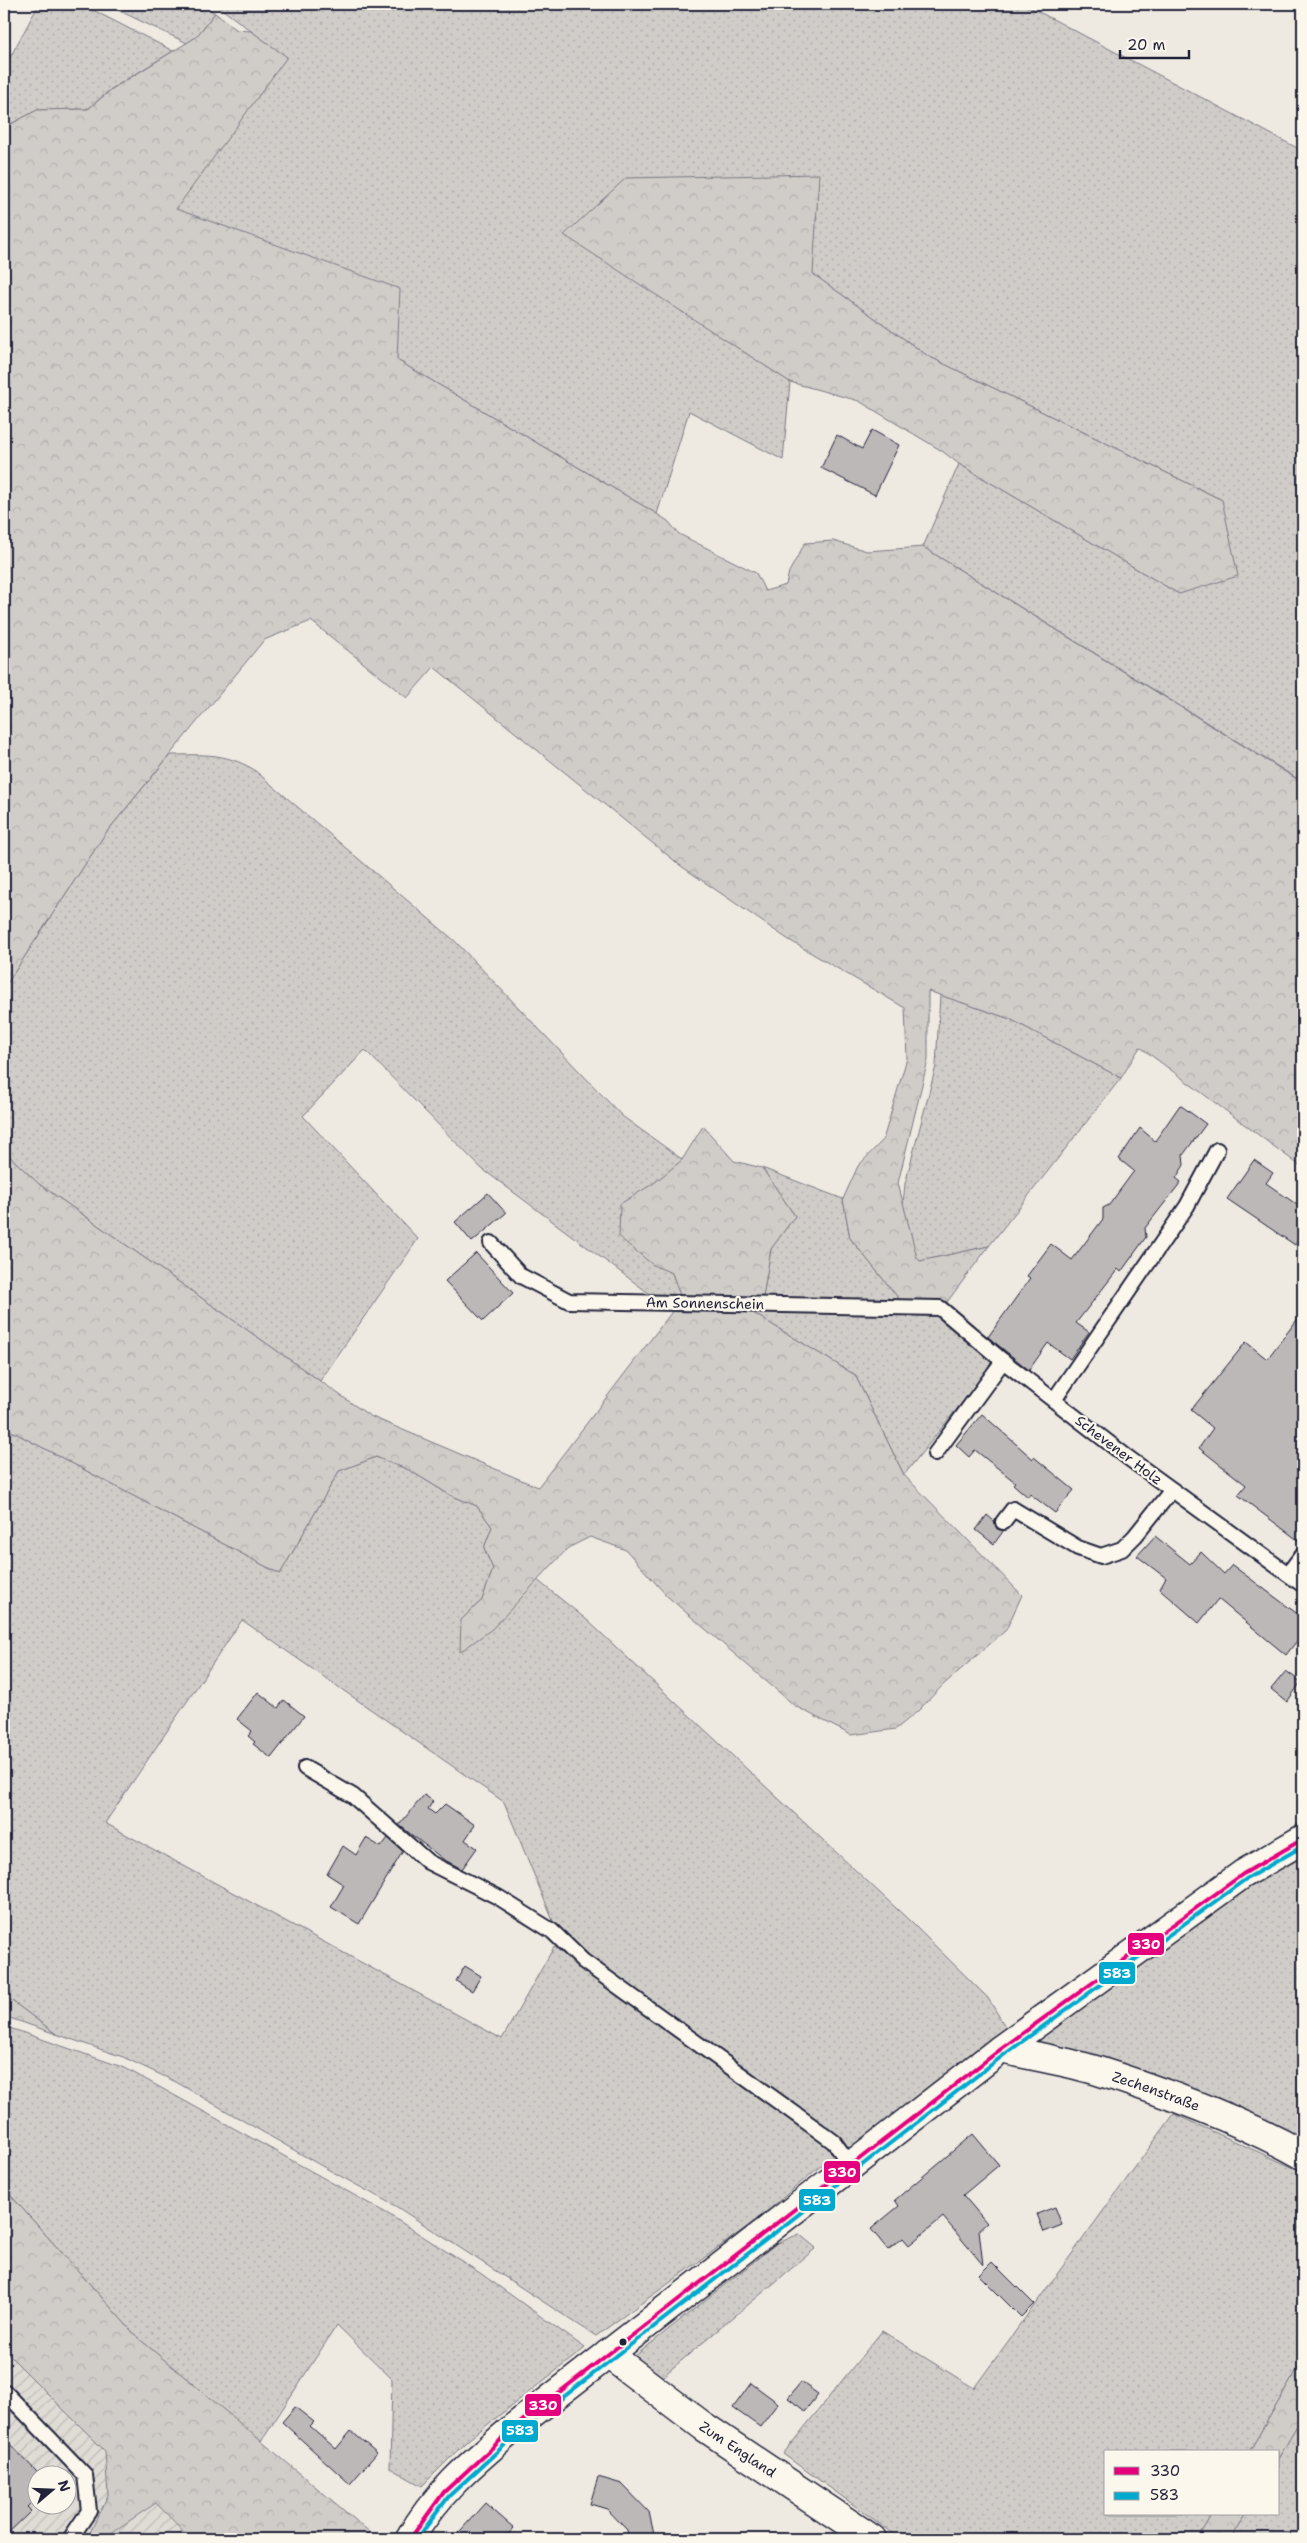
<svg xmlns="http://www.w3.org/2000/svg" width="1307" height="2543" font-family="'Shantell Sans',sans-serif">
<style>
.industrial{fill:url(#industrial-furrows);fill-rule:evenodd}
.grass{fill:url(#grass-dots);stroke:#797882}
.forest{fill:url(#forest-crowns);stroke:#797882}
.building{fill:#bcb8b8;stroke:#22223b}
.lines{fill:none;stroke-linecap:round;stroke-linejoin:round}
.service-casing{stroke:#22223b;stroke-width:18}
.minor-casing{stroke:#22223b;stroke-width:31}
.secondary-casing{stroke:#22223b;stroke-width:31}
.service{stroke:#fbf7ec;stroke-width:14}
.minor{stroke:#fbf7ec;stroke-width:28}
.secondary{stroke:#fbf7ec;stroke-width:28}
.bus-1-casing{stroke:#fbf7ec;stroke-width:8}
.bus-2-casing{stroke:#fbf7ec;stroke-width:8}
.bus-1{stroke:#e5007d;stroke-width:4}
.bus-2{stroke:#00a9ce;stroke-width:4}
.bus-dot{fill:#22223b;stroke:#fbf7ec;stroke-width:2}
.labels{text-anchor:middle;stroke-width:4.5;stroke-linejoin:round;paint-order:stroke}
.street-label{font-size:14px;fill:#22223b;stroke:#fbf7ec}
.line-badge{stroke:#fbf7ec;stroke-width:2}
.badge-label{font-size:14px;text-anchor:middle;font-weight:bold;fill:#fff}
</style>
<defs>
<pattern id="industrial-furrows" width="10" height="10" patternUnits="userSpaceOnUse" patternTransform="scale(1.25)"><rect width="10" height="10" fill="#dfdbd5"/><path d="M-1 1l2-2M0 10L10 0M9 11l2-2" fill="none" stroke="#bfbcb8"/></pattern>
<pattern id="grass-dots" width="8" height="8" patternUnits="userSpaceOnUse" patternTransform="scale(1.25)"><rect width="8" height="8" fill="#d0cdc9"/><path d="M2 2h.1M6 6h.1" fill="none" stroke="#b2b0ae" stroke-width="1.8" stroke-linecap="round"/></pattern>
<pattern id="forest-crowns" width="20" height="18" patternUnits="userSpaceOnUse" patternTransform="scale(1.25)"><rect width="20" height="18" fill="#d0cdc9"/><path d="M2 6a3 3 0 1 1 6 0M12 15a3 3 0 1 1 6 0" fill="none" stroke="#b2b0ae"/></pattern>
</defs>
<rect width="100%" height="100%" fill="#eeeae2"/>
<filter id="ink" filterUnits="userSpaceOnUse"><feTurbulence type="fractalNoise" baseFrequency=".02" numOctaves="2"/><feDisplacementMap in="SourceGraphic" scale="10" xChannelSelector="R" yChannelSelector="G"/><feConvolveMatrix kernelMatrix="1 2 1 2 8 2 1 2 1" color-interpolation-filters="sRGB"/></filter>
<g filter="url(#ink)">
<g class="industrial">
<path d="M4 2350 105 2451 108 2495 87 2539H4ZM38 2476H68V2506H38Z"/>
<path d="M156 2503 191 2539H102Z"/>
</g>
<g class="grass">
<path d="M39 4H81L173 51 111 89 88 109 37 110 4 128V59L8 61Z"/>
<path d="M105 4H203L215 13 196 37 187 43Z"/>
<path d="M215 4H1024L1303 151V782L923 547 959 464 1179 594 1222 500 928 356 813 274 565 234 790 382 783 460 689 411 657 514 397 360 175 209 286 57Z"/>
<path d="M170 755C204 755 223 752 253 769L455 941 622 1116 683 1160 654 1183 653 1264 672 1273 680 1295 650 1294 481 1168 365 1050 303 1116 418 1239 320 1381 39 1184 4 1151V988L105 834Z"/>
<path d="M940 995 1010 1019 1121 1078 989 1246 920 1261 917 1259 903 1204 905 1184 936 1066Z"/>
<path d="M762 1168 843 1199 850 1238 900 1300 763 1297 771 1249 795 1216Z"/>
<path d="M748 1310 941 1315 996 1360 904 1475 855 1375Z"/>
<path d="M4 1427 280 1574 339 1471 376 1457 409 1470 450 1495 477 1506 492 1527 484 1548 493 1569 482 1600 461 1620 492 1629 536 1579 587 1620 912 1923 988 1998 1009 2033 931 2085 850 2150 825 2127 584 1956 556 1928 504 1802 242 1620 105 1823 502 2039 554 1947 625 2000 806 2126 836 2153 755 2221 596 2336 397 2207 320 2165 176 2082 123 2057 56 2034 4 1995Z"/>
<path d="M1303 1851V2143L1031 2045 1228 1898Z"/>
<path d="M4 2026 125 2068 266 2146 388 2214 480 2273 585 2348 468 2440 422 2486 390 2468 392 2379 337 2325 261 2442 137 2337 4 2188Z"/>
<path d="M1174 2114 1303 2172V2360L1249 2452H1106V2514H1212L1197 2539H901L783 2454 882 2331 974 2388Z"/>
<path d="M799 2234 816 2248 657 2381 644 2376 635 2356 776 2244Z"/>
<path d="M1303 2416V2539H1231L1246 2514H1278V2459Z"/>
</g>
<g class="forest">
<path d="M215 13 237 30 251 31 287 57 176 209 400 289 397 360 657 514 668 521 679 534 756 573 765 591 786 585 789 572 805 543 833 541 867 551 923 547 1303 783V1168L1140 1047 1121 1078 1010 1019 928 991V1060L898 1183 917 1258 920 1261 989 1246 944 1306 900 1300 850 1238 843 1199 858 1166 883 1140 907 1058 905 1008 789 940 681 866 434 667 407 698 311 621 264 640 105 834 4 988V128L37 110 88 109 112 89 196 37Z"/>
<path d="M819 174 813 274 928 356 1222 500 1238 576 1179 594 959 464 942 451 859 401 790 382 564 235 626 178Z"/>
<path d="M703 1126 734 1161 762 1168 795 1216 771 1249 763 1297 680 1295 672 1273 653 1265 619 1237 620 1204 654 1183 682 1160Z"/>
<path d="M4 1151 39 1184 370 1416 538 1487 674 1309 748 1310 855 1375 904 1475 1022 1595 1006 1630 943 1685 918 1711 896 1729 851 1735 795 1706 667 1596 626 1550 590 1537 568 1548 492 1629 460 1652 461 1620 482 1600 493 1569 484 1548 492 1527 477 1506 450 1495 409 1470 376 1457 339 1471 280 1574 4 1427Z"/>
<path d="M4 1995 56 2034 4 2016Z"/>
<path d="M4 2188 137 2337 378 2539H191L156 2503 102 2539H87L108 2495 105 2451 4 2350Z"/>
<path d="M1303 2360V2416L1278 2459V2452H1249Z"/>
<path d="M1212 2514H1246L1231 2539H1197Z"/>
</g>
<g class="building">
<path d="M872 430 899 445 875 495 821 468 837 435 862 449Z"/>
<path d="M1180 1105 1206 1124 1183 1155 1184 1165 1176 1178 1181 1182 1145 1228 1146 1237 1121 1272 1118 1269 1076 1323 1089 1332 1070 1359 1048 1343 1029 1370 988 1337 1030 1278 1027 1276 1051 1244 1072 1260 1103 1219V1208L1109 1205 1134 1171 1119 1159 1140 1128 1155 1141Z"/>
<path d="M1254 1160 1273 1173 1266 1183 1303 1209V1233L1295 1245 1227 1199Z"/>
<path d="M488 1193 506 1213 472 1242 455 1222Z"/>
<path d="M476 1253 513 1293 483 1321 445 1281Z"/>
<path d="M1303 1312V1544L1238 1495 1246 1485 1199 1448 1213 1428 1191 1410 1246 1342 1267 1359Z"/>
<path d="M982 1414 1033 1459 1034 1457 1074 1490 1055 1513 1030 1494 1028 1497 1013 1484 1015 1482 975 1450 969 1457 956 1445Z"/>
<path d="M987 1515 994 1521 997 1529 1004 1530 994 1544 976 1530Z"/>
<path d="M1155 1536 1190 1564 1201 1552 1224 1574 1232 1565 1303 1618V1633L1286 1655 1218 1599 1199 1623 1160 1589 1166 1578 1137 1556Z"/>
<path d="M1286 1671 1301 1682 1287 1702 1271 1689Z"/>
<path d="M258 1692 278 1708 284 1700 304 1716 271 1758 253 1744 255 1742 248 1736 252 1731 237 1719Z"/>
<path d="M424 1795 433 1801 428 1809 435 1814 445 1804 475 1825 465 1840 477 1848 462 1869 443 1859 399 1825Z"/>
<path d="M366 1838 381 1847 388 1838 403 1851 359 1924 331 1907 344 1885 327 1874 343 1846 356 1855Z"/>
<path d="M465 1966 481 1976 472 1991 456 1981Z"/>
<path d="M973 2134 999 2165 963 2195 987 2223 979 2230 983 2265 943 2217 909 2245 903 2238 888 2250 871 2229 899 2206 895 2200Z"/>
<path d="M1055 2207 1062 2225 1044 2232 1037 2214Z"/>
<path d="M992 2262 1034 2304 1021 2317 979 2275Z"/>
<path d="M801 2382 818 2394 805 2411 788 2398Z"/>
<path d="M751 2383 778 2403 760 2427 733 2408Z"/>
<path d="M295 2407 314 2422 310 2426 336 2449 351 2431 377 2453 350 2484 282 2422Z"/>
<path d="M4 2438 38 2473V2496L27 2507 31 2511 4 2537Z"/>
<path d="M598 2477 622 2484 649 2512 655 2539H629L627 2530 607 2509 590 2504Z"/>
<path d="M485 2503 514 2528 504 2539H453Z"/>
</g>
<g class="lines">
<g class="service-casing">
<g id="service">
<path d="M491 1243 521 1276 569 1301 940 1308 1003 1361 1127 1457 1303 1585"/>
<path d="M1054 1400 1187 1206 1217 1150"/>
<path d="M935 1454 1003 1361"/>
<path d="M1003 1522 1013 1509 1078 1548 1101 1556 1122 1549 1135 1536 1172 1490"/>
<path d="M1288 1574 1303 1554"/>
<path d="M305 1768 353 1796 428 1862 498 1897 552 1931 583 1961 819 2131 834 2142 851 2166"/>
<path d="M4 2391 85 2475 89 2511 70 2539"/>
</g>
</g>
<g class="minor-casing">
<g id="minor">
<path id="s1" d="M1001 2049C1032 2056 1064 2061 1095 2070 1165 2092 1239 2119 1303 2155"/>
<path id="s2" d="M608 2354 703 2426 872 2539"/>
</g>
</g>
<g class="secondary-casing">
<path id="secondary" d="M410 2539C435 2493 477 2459 517 2425L1001 2049 1243 1874 1303 1839"/>
</g>
<use href="#service" class="service"/>
<use href="#minor" class="minor"/>
<use href="#secondary" class="secondary"/>
<g class="bus-1-casing">
<path id="bus-1" d="M410 2539 444 2492 517 2425 1001 2049 1243 1874 1303 1839"/>
</g>
<g class="bus-2-casing">
<path id="bus-2" d="M417 2539 449 2496 521 2430 1005 2054 1246 1879 1303 1846"/>
</g>
<use href="#bus-1" class="bus-1"/>
<use href="#bus-2" class="bus-2"/>
</g>
</g>
<circle class="bus-dot" cx="623" cy="2342" r="4.5"/>
<g class="labels">
<g class="street-label">
<text transform="translate(705 1303) rotate(1)" y="5">Am Sonnenschein</text>
<text transform="translate(1119 1450) rotate(37)" y="5">Schevener Holz</text>
<text dy="5" stroke="none"><textPath href="#s1" startOffset="161">Zechenstraße</textPath></text>
<text dy="5" stroke="none"><textPath href="#s2" startOffset="161">Zum England</textPath></text>
</g>
</g>
<g class="line-badge">
<rect x="1127" y="1932" width="38" height="24" rx="5" fill="#e5007d"/>
<rect x="1098" y="1961" width="38" height="24" rx="5" fill="#00a9ce"/>
<rect x="823" y="2160" width="38" height="24" rx="5" fill="#e5007d"/>
<rect x="798" y="2188" width="38" height="24" rx="5" fill="#00a9ce"/>
<rect x="524" y="2393" width="38" height="24" rx="5" fill="#e5007d"/>
<rect x="501" y="2419" width="38" height="24" rx="5" fill="#00a9ce"/>
</g>
<g class="badge-label">
<text x="1146" y="1949">330</text>
<text x="1117" y="1978">583</text>
<text x="842" y="2177">330</text>
<text x="817" y="2205">583</text>
<text x="543" y="2410">330</text>
<text x="520" y="2435">583</text>
</g>
<rect width="1307" height="2543" fill="none" stroke="#fbf7ec" stroke-width="20"/>
<rect x="10" y="10" width="1287" height="2523" fill="none" stroke="#22223b" stroke-width="2" filter="url(#ink)"/>
<rect x="1104" y="2450" width="175" height="65" fill="#fbf7ec" stroke="#a4a2a5"/>
<rect x="1114" y="2467" width="25" height="8" fill="#e5007d" stroke="#a4a2a5"/>
<text x="1150" y="2476" font-size="15" fill="#22223b">330</text>
<rect x="1114" y="2492" width="25" height="8" fill="#00a9ce" stroke="#a4a2a5"/>
<text x="1150" y="2500" font-size="15" fill="#22223b">583</text>
<g transform="translate(52 2490) rotate(71)"><circle r="24" fill="#fbf7ec" stroke="#a4a2a5"/>
<path d="M0-4L9 19L0 12L-9 19Z" fill="#22223b"/>
<text y="-8" font-size="14" font-weight="bold" text-anchor="middle" fill="#22223b">N</text>
</g>
<path d="M1120 50v8h69v-8" fill="none" stroke="#22223b" stroke-width="2.5"/>
<text x="1127" y="50" font-size="15" fill="#22223b" stroke="#fbf7ec" stroke-width="4" paint-order="stroke">20 m</text>
</svg>
